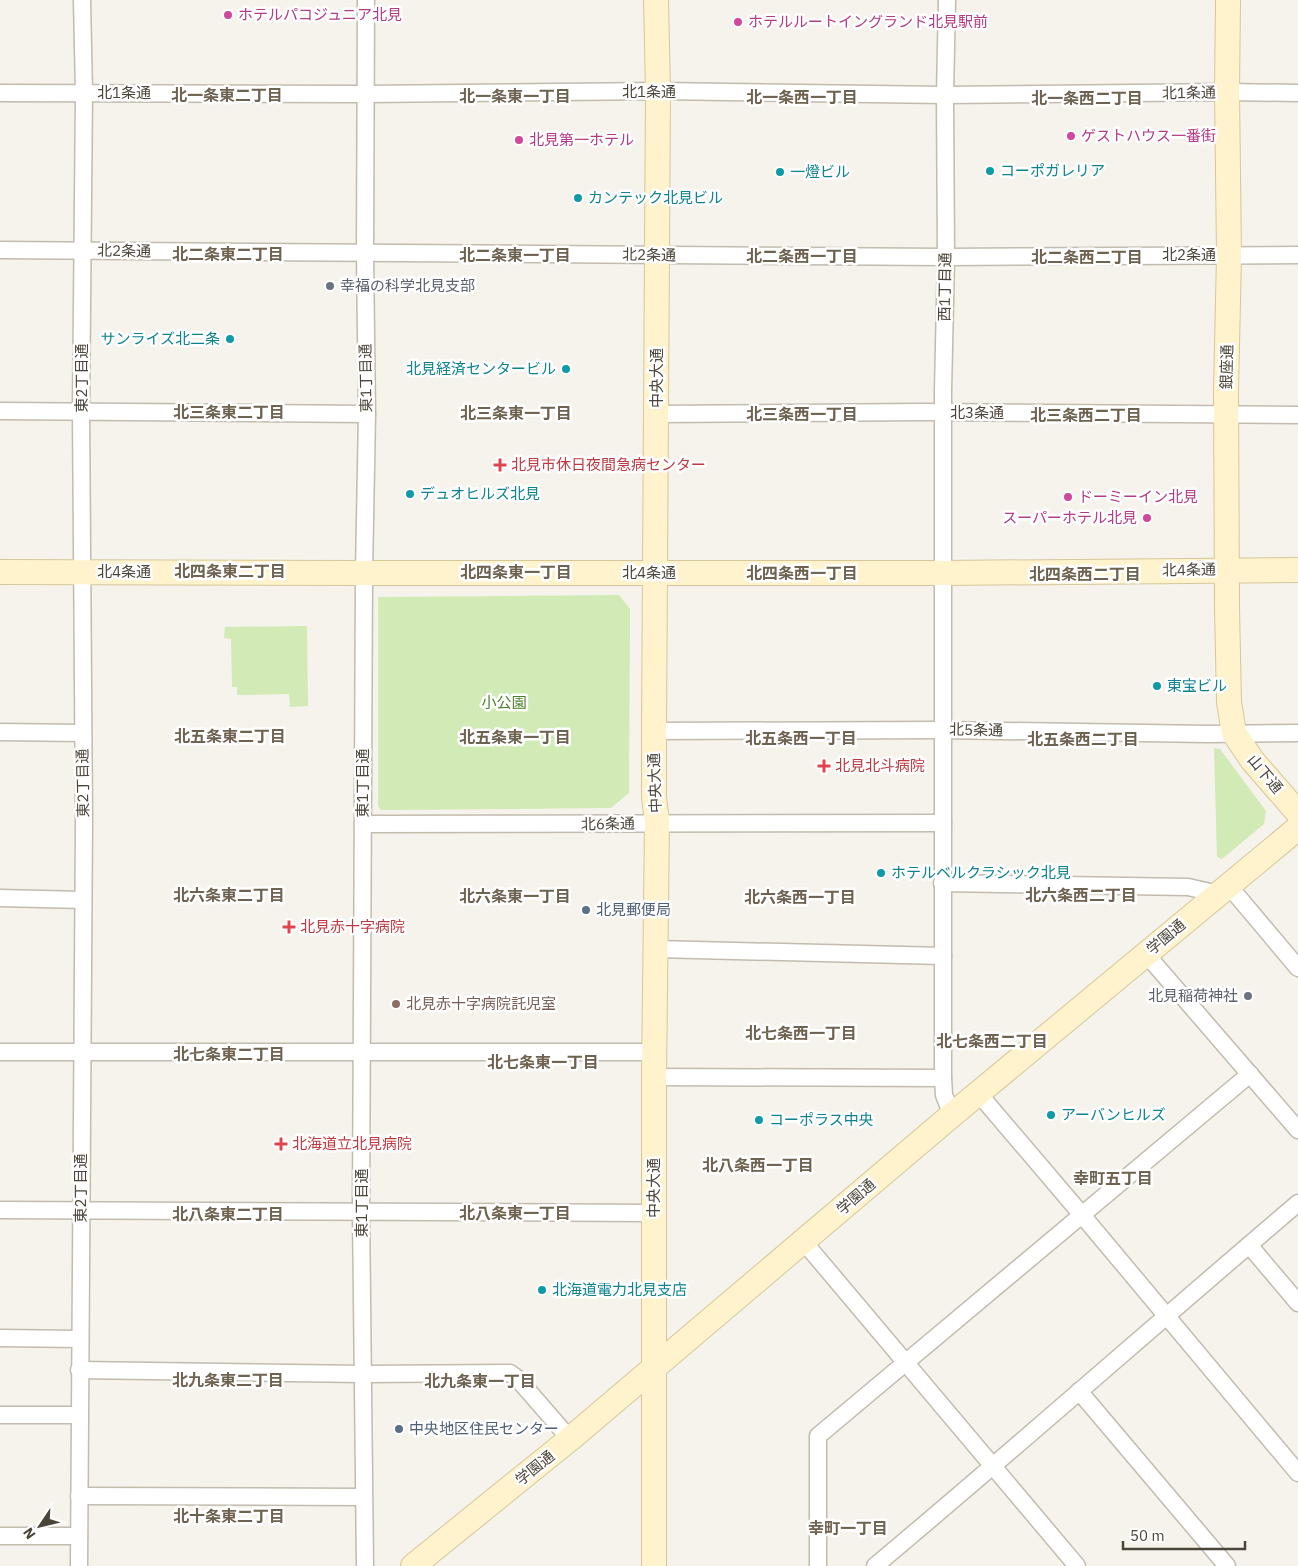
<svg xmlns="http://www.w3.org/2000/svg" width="1298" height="1566" font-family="'IBM Plex Sans','Noto Sans JP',sans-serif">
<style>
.green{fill:#d2eab5}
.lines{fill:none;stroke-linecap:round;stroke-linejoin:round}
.street-casing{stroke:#c2bbae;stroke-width:19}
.secondary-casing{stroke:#d6c79b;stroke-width:26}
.street{stroke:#fff;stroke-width:16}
.secondary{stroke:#fff3cd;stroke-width:24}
.hotel-dot{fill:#d1479c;stroke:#fff;stroke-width:2}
.culture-dot{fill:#0f9aa8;stroke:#fff;stroke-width:2}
.worship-dot{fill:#6b7280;stroke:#fff;stroke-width:2}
.health-dot{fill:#e0444e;stroke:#fff;stroke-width:2}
.service-dot{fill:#5c6f8a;stroke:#fff;stroke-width:2}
.education-dot{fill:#8d6e63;stroke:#fff;stroke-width:2}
.labels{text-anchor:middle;stroke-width:5;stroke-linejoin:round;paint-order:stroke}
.hotel-label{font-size:15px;fill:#b23c85;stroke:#fff;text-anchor:start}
.street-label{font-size:15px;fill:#4b4439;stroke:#fff}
.culture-label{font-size:15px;fill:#0d838f;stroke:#fff;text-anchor:start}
.worship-label{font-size:15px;fill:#5b616d;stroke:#fff;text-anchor:start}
.health-label{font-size:15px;fill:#be3a42;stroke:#fff;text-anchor:start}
.park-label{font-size:15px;fill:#4a7f2a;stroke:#fff}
.service-label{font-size:15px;fill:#4e5e75;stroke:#fff;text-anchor:start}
.education-label{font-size:15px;fill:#785e54;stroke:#fff;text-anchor:start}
.neighbourhood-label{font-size:16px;font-weight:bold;fill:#6e6250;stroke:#fff}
</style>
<rect width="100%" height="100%" fill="#f6f3ec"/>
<g class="green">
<path d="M619 595 630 609 629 793 611 808 381 810 378 806V597Z"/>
<path d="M307 626 308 706 290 707 289 694 237 695V687H232L231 639 224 638 225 627Z"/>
<path d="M1214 748 1220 749 1266 811 1264 824 1222 859 1217 857Z"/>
</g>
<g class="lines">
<g class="street-casing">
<g id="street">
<path d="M947 0 945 95 946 257 943 390V1078L944 1095 952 1115"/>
<path d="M0 93 366 94 658 91 945 95 1227 92 1298 93"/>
<path d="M0 250 946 257 1298 255"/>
<path d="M0 411 367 414"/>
<path d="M657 414 921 412 1298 415"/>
<path d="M654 731 943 730 1207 734 1298 733"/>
<path d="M0 732 82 733"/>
<path d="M363 824 943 823"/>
<path d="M942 883 1188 887 1219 894"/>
<path d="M1229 886 1298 968"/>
<path d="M0 898 83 900"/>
<path d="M656 949 943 956"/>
<path d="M1146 954 1298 1130"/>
<path d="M0 1052H655"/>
<path d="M654 1077 943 1078"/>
<path d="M979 1094 1082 1215 1298 1473"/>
<path d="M0 1210 654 1213"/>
<path d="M804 1242 1077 1566"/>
<path d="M1249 1245 1298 1303"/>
<path d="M0 1338 80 1339"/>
<path d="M79 1370 363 1374 510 1373 517 1378 570 1439"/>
<path d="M1079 1391 1227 1566"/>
<path d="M0 1415H79"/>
<path d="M79 1496 364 1497"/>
<path d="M0 1536H79"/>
<path d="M79 1566 84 819 81 411 84 93 82 0"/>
<path d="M365 1566 361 1211 364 573 367 414 365 254 366 0"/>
<path d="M818 1566V1436L1250 1074"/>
<path d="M875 1566C1017 1447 1156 1324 1298 1203"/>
</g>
</g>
<g class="secondary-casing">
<g id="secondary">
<path d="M1228 0 1227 92 1229 255 1226 391 1227 608 1229 702 1234 733 1252 760 1298 813"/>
<path d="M0 572 364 573H943L1298 570"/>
<path d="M413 1566 570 1439 952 1115 1298 828"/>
<path d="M654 1566V1077L657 822 654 797V731L658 91 656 0"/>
</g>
</g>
<use href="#street" class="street"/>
<use href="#secondary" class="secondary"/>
</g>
<g class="hotel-dot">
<circle cx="228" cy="15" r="5"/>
<circle cx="738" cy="22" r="5"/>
<circle cx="1071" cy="136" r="5"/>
<circle cx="519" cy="140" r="5"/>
<circle cx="1068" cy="497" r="5"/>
<circle cx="1147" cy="518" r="5"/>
</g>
<g class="culture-dot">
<circle cx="990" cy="171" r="5"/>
<circle cx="780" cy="172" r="5"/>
<circle cx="578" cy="198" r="5"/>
<circle cx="230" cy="339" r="5"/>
<circle cx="566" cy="369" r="5"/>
<circle cx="410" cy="494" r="5"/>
<circle cx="1157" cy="686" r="5"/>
<circle cx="881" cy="873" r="5"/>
<circle cx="1051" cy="1115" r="5"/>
<circle cx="759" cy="1120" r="5"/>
<circle cx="542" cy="1290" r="5"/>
</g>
<g class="worship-dot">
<circle cx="330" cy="286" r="5"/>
<circle cx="1248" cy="996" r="5"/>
</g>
<g class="health-dot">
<path d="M497.5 457.5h5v5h5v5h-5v5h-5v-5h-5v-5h5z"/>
<path d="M821.5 758.5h5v5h5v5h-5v5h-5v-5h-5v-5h5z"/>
<path d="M286.5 919.5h5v5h5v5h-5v5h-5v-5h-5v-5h5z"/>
<path d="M278.5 1136.5h5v5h5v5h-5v5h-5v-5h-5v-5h5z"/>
</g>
<g class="service-dot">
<circle cx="586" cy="910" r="5"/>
<circle cx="399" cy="1429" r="5"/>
</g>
<circle class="education-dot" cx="396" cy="1004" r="5"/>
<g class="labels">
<g class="hotel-label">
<text x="238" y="20">ホテルパコジュニア北見</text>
<text x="748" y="27">ホテルルートイングランド北見駅前</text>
<text x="1081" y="141">ゲストハウス一番街</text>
<text x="529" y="145">北見第一ホテル</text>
<text x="1078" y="502">ドーミーイン北見</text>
<text x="1137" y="523" text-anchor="end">スーパーホテル北見</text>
</g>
<g class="street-label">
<text x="649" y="97">北1条通</text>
<text x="124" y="98">北1条通</text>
<text transform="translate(1189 93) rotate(-1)" y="5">北1条通</text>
<text transform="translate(124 251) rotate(1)" y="5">北2条通</text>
<text transform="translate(649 255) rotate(1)" y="5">北2条通</text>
<text x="1189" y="260">北2条通</text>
<text transform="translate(945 287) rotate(-89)" y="5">西1丁目通</text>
<text transform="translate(1227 367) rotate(-89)" y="5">銀座通</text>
<text transform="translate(82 378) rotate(-90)" y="5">東2丁目通</text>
<text transform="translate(366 378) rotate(-91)" y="5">東1丁目通</text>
<text transform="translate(657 378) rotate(-90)" y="5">中央大通</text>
<text x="977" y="418">北3条通</text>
<text transform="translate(1189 570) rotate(-1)" y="5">北4条通</text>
<text x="124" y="577">北4条通</text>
<text x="649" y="578">北4条通</text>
<text transform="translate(976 730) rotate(1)" y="5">北5条通</text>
<text transform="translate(1265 774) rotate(50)" y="5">山下通</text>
<text transform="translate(83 783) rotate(-91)" y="5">東2丁目通</text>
<text transform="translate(363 783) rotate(-90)" y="5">東1丁目通</text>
<text transform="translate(655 783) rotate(-92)" y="5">中央大通</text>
<text transform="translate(608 824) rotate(-1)" y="5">北6条通</text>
<text transform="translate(1166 937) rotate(-40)" y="5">学園通</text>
<text transform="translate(81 1188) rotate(-90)" y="5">東2丁目通</text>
<text transform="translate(654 1188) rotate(-90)" y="5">中央大通</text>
<text transform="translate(856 1197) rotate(-41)" y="5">学園通</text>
<text transform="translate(362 1203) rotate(-90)" y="5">東1丁目通</text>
<text transform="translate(535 1468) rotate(-39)" y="5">学園通</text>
</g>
<g class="culture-label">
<text x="1000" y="176">コーポガレリア</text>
<text x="790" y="177">一燈ビル</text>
<text x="588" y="203">カンテック北見ビル</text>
<text x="220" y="344" text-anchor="end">サンライズ北二条</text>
<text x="556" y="374" text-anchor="end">北見経済センタービル</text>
<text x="420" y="499">デュオヒルズ北見</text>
<text x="1167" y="691">東宝ビル</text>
<text x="891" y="878">ホテルベルクラシック北見</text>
<text x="1061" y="1120">アーバンヒルズ</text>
<text x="769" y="1125">コーポラス中央</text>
<text x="552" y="1295">北海道電力北見支店</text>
</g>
<g class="worship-label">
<text x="340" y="291">幸福の科学北見支部</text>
<text x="1238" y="1001" text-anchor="end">北見稲荷神社</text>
</g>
<g class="health-label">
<text x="511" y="470">北見市休日夜間急病センター</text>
<text x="835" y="771">北見北斗病院</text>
<text x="300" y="932">北見赤十字病院</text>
<text x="292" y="1149">北海道立北見病院</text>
</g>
<g class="park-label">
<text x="504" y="708">小公園</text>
</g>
<g class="service-label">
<text x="596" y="915">北見郵便局</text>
<text x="409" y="1434">中央地区住民センター</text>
</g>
<g class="education-label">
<text x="406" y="1009">北見赤十字病院託児室</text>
</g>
<g class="neighbourhood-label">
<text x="227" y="101">北一条東二丁目</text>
<text x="515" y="102">北一条東一丁目</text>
<text x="802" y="103">北一条西一丁目</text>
<text x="1087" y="104">北一条西二丁目</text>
<text x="228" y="260">北二条東二丁目</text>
<text x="515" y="261">北二条東一丁目</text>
<text x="802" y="262">北二条西一丁目</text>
<text x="1087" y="263">北二条西二丁目</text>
<text x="229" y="418">北三条東二丁目</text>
<text x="516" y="419">北三条東一丁目</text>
<text x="802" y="420">北三条西一丁目</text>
<text x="1086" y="421">北三条西二丁目</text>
<text x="230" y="577">北四条東二丁目</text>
<text x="516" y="578">北四条東一丁目</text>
<text x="802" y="579">北四条西一丁目</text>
<text x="1085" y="580">北四条西二丁目</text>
<text x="230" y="742">北五条東二丁目</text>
<text x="515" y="743">北五条東一丁目</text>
<text x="801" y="744">北五条西一丁目</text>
<text x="1083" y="745">北五条西二丁目</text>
<text x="229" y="901">北六条東二丁目</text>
<text x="1081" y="901">北六条西二丁目</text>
<text x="515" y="902">北六条東一丁目</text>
<text x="800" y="903">北六条西一丁目</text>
<text x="801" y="1039">北七条西一丁目</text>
<text x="992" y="1047">北七条西二丁目</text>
<text x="229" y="1060">北七条東二丁目</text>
<text x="543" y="1068">北七条東一丁目</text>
<text x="758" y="1171">北八条西一丁目</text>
<text x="1113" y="1184">幸町五丁目</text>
<text x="515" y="1219">北八条東一丁目</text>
<text x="228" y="1220">北八条東二丁目</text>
<text x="228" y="1386">北九条東二丁目</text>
<text x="480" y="1387">北九条東一丁目</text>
<text x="229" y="1522">北十条東二丁目</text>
<text x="848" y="1534">幸町一丁目</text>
</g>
</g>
<g transform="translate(40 1526) rotate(235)" stroke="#ffffff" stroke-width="4" paint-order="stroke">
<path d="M0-4L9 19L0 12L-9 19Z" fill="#4b4439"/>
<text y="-8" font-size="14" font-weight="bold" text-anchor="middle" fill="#4b4439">N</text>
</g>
<path d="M1123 1541v8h122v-8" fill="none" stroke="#4b4439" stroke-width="2.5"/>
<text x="1130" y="1541" font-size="15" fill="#4b4439" stroke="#ffffff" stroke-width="4" paint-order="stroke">50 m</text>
</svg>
